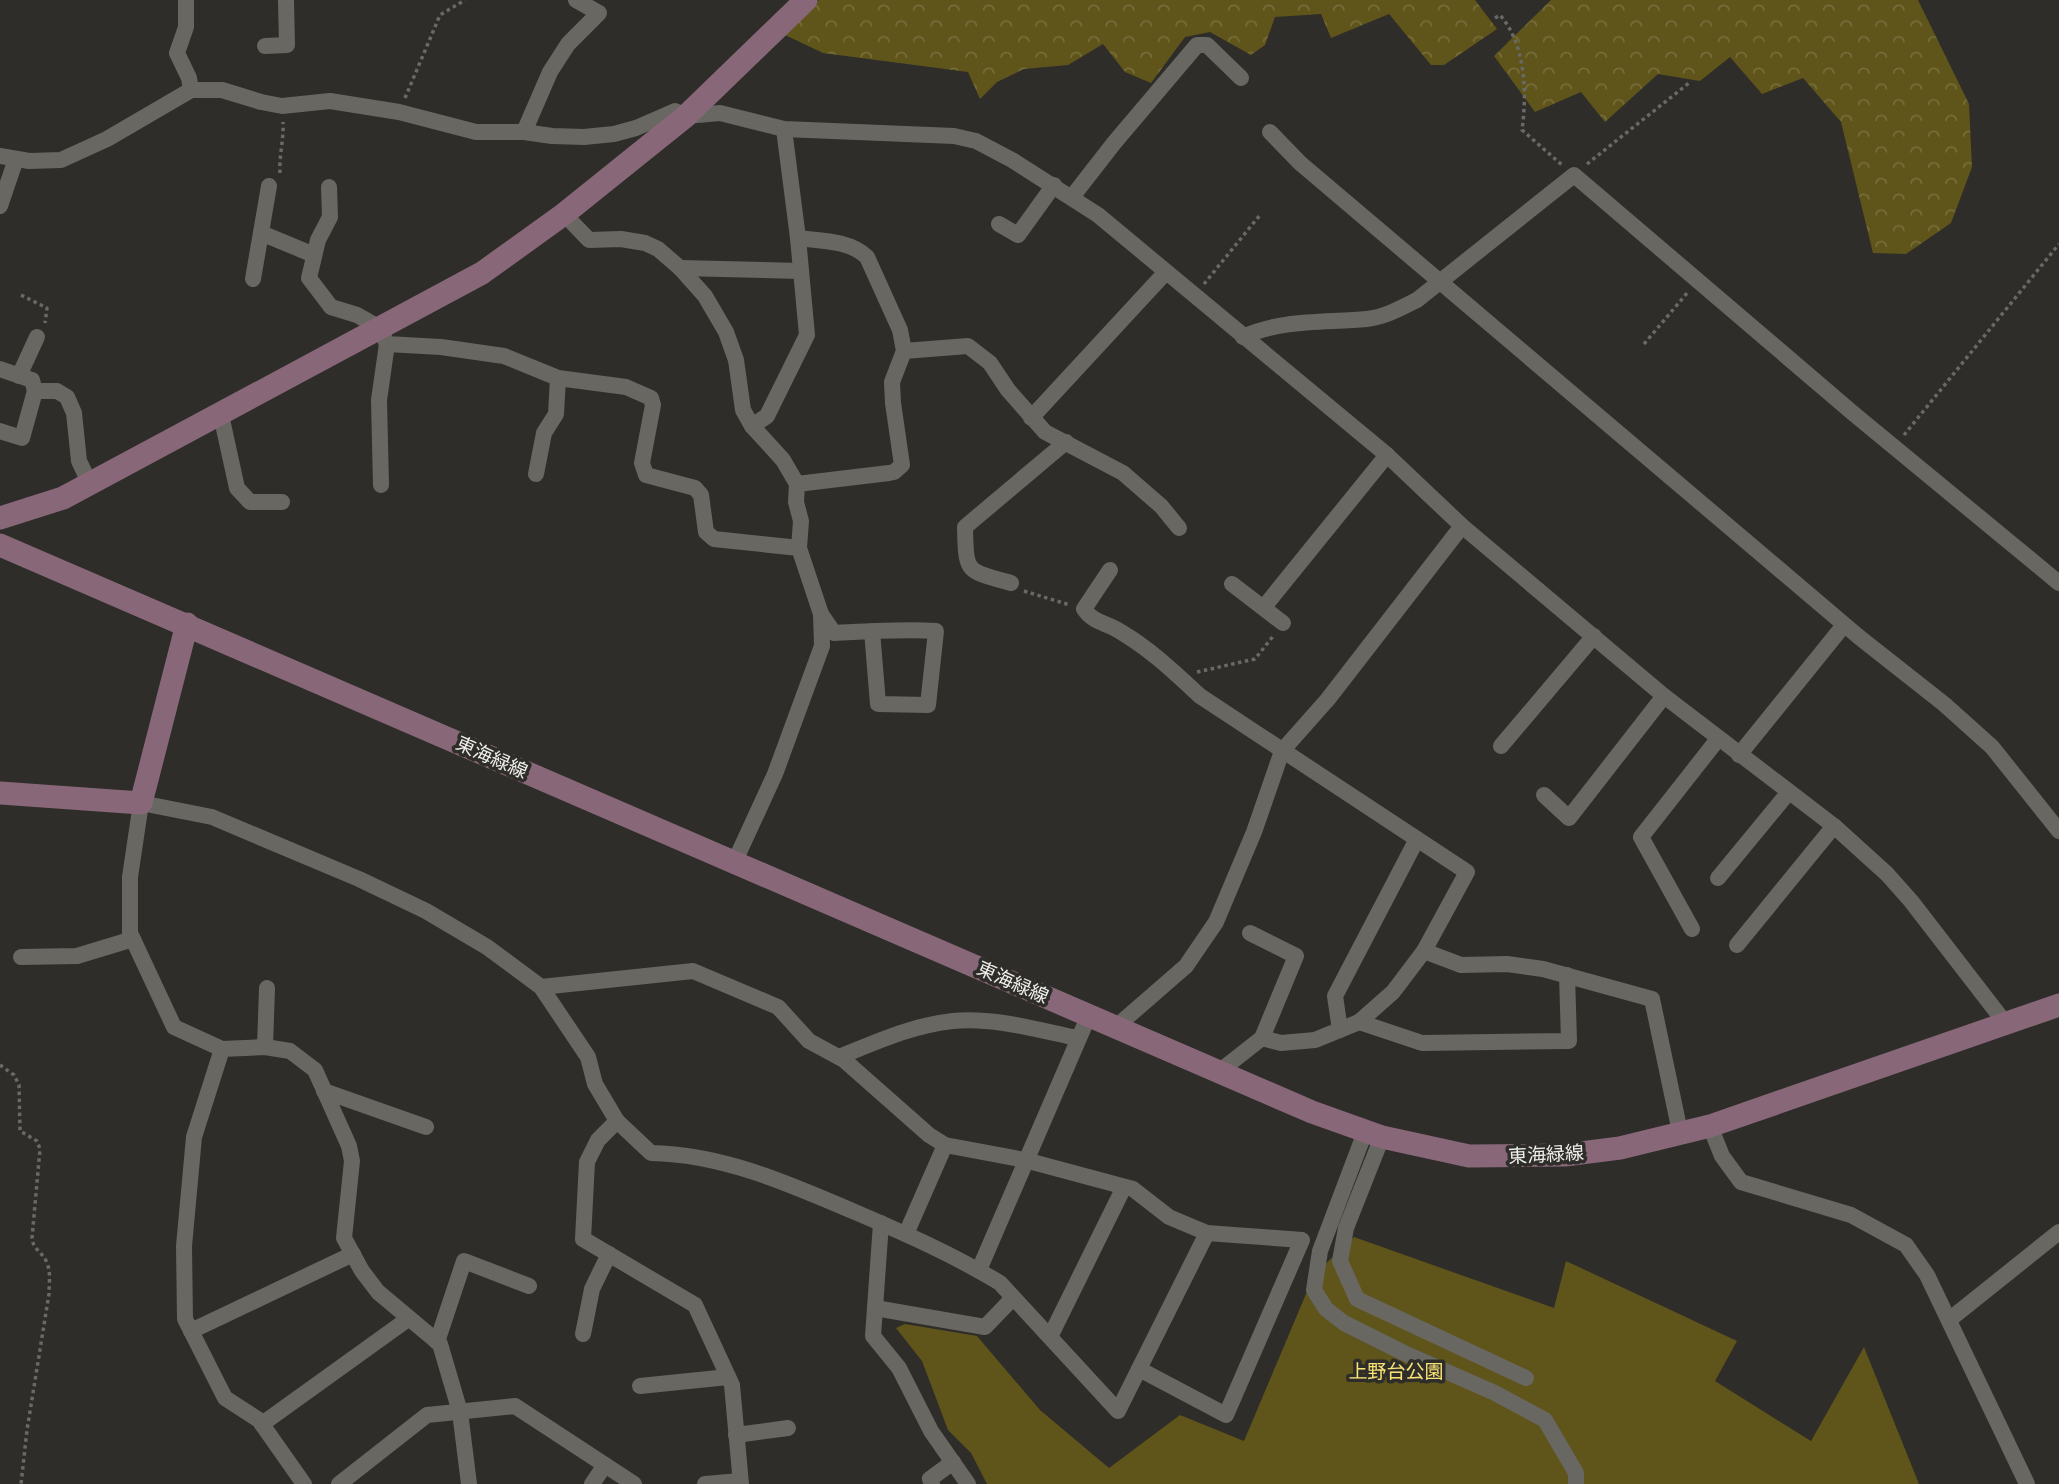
<svg xmlns="http://www.w3.org/2000/svg" width="2059" height="1484" font-family="'DejaVu Sans','Noto Sans JP',sans-serif">
<style>
.forest{fill:url(#forest-crowns)}
.park{fill:#5f5419}
.lines{fill:none;stroke-linecap:round;stroke-linejoin:round}
.path{stroke:#696965;stroke-width:3.5;stroke-dasharray:3.5 3.5;stroke-linecap:butt}
.street{stroke:#686762;stroke-width:16}
.secondary{stroke:#886778;stroke-width:23}
.labels{text-anchor:middle;stroke-width:7;stroke-linejoin:round;paint-order:stroke}
.street-label{font-size:19px;fill:#eeeeeb;stroke:#2e2d29}
.park-label{font-size:19px;fill:#f9e375;stroke:#2e2d29}
</style>
<defs>
<pattern id="forest-crowns" width="20" height="18" patternUnits="userSpaceOnUse" patternTransform="scale(1.75)"><rect width="20" height="18" fill="#5f5419"/><path d="M2 6a3 3 0 1 1 6 0M12 15a3 3 0 1 1 6 0" fill="none" stroke="#766d3b"/></pattern>
</defs>
<rect width="100%" height="100%" fill="#2e2d29"/>
<g class="forest">
<path d="M819 0H1475L1497 29 1444 65H1431L1389 14 1331 38 1321 14 1275 17 1265 45 1251 55 1210 32 1185 37 1151 83 1125 72 1103 44 1068 65 1024 69 997 82 980 99 968 72 823 53 783 34Z"/>
<path d="M1551 0H1918L1969 104 1972 167 1951 223 1906 254 1873 253 1841 122 1803 78 1762 94 1730 57 1700 81 1658 74 1605 122 1581 92 1535 112 1494 56Z"/>
</g>
<path class="park" d="M1354 1237 1554 1308 1566 1261 1737 1341 1715 1381 1811 1441 1864 1347 1919 1484H987L971 1453 948 1430 922 1361 896 1328 905 1324 977 1336 1040 1410 1109 1468 1180 1415 1244 1441 1314 1275Z"/>
<g class="lines">
<g class="path">
<path d="M1495 18 1500 15C1526 45 1527 93 1522 130L1562 165"/>
<path d="M405 98 440 15 465 0"/>
<path d="M1587 164 1689 83"/>
<path d="M280 173C279 155 284 139 283 122"/>
<path d="M1204 284 1260 215"/>
<path d="M21 295 47 308 45 323"/>
<path d="M1644 344 1688 292"/>
<path d="M1904 435 2059 244"/>
<path d="M1024 591 1070 605"/>
<path d="M1197 672 1255 659 1274 635"/>
<path d="M0 1065 14 1075 19 1085 20 1131 37 1141 40 1149 32 1238C33 1250 43 1252 47 1263 51 1272 49 1284 49 1294L27 1430 21 1484"/>
</g>
<g class="street">
<path d="M186 0V27L177 53 189 78 191 90"/>
<path d="M265 46 287 45 286 0"/>
<path d="M524 132 550 72 568 44 599 13 576 0"/>
<path d="M1270 132 1300 163 1859 637 1944 704 1992 747 2059 831"/>
<path d="M0 156 29 161 61 160 107 139 191 90H222L261 102 282 106 330 101 399 112 476 132H524L552 136 584 137 614 134 636 128 675 111 686 116 720 113 784 129 954 136 976 141 1012 160 1098 215 1387 455 1462 526 1664 696 1834 826 1887 874 1911 901 2006 1024"/>
<path d="M329 187 330 217 318 240 309 278 331 307 357 315 380 328 387 344 441 347 504 356 558 378 626 387 651 398 653 405 642 463 646 475 695 488 701 495 706 532 714 539 799 548"/>
<path d="M1072 197 1114 143 1197 45H1207L1241 78"/>
<path d="M0 206 16 159"/>
<path d="M564 214 589 240 621 239 645 243 658 249 680 268 705 296 726 332 736 360 743 410 752 426 783 460 797 484 796 502 801 521 799 548 821 614 822 646 775 774 735 861"/>
<path d="M999 224 1018 235 1054 185"/>
<path d="M261 233 314 255"/>
<path d="M680 268 801 271"/>
<path d="M253 279 269 186"/>
<path d="M1243 337C1281 319 1326 323 1367 319 1385 317 1401 308 1417 300L1574 175 1854 414 2059 583"/>
<path d="M904 351 968 346 990 363 1008 390 1045 432 1123 473 1161 506 1179 528"/>
<path d="M0 369 32 380 35 391"/>
<path d="M19 376 37 337"/>
<path d="M221 415 237 488 250 502H282"/>
<path d="M1031 418 1166 272"/>
<path d="M752 426 767 416 807 335 798 238 784 129"/>
<path d="M0 431 22 438 35 391H57L67 397 74 413 79 461 90 484"/>
<path d="M536 474 544 433 556 414 558 378"/>
<path d="M797 484 889 473 894 472 902 465 893 403 892 382 904 351 900 330 867 257C849 240 821 241 798 238"/>
<path d="M381 485 379 400 387 344"/>
<path d="M1110 570 1084 609C1093 623 1108 623 1121 632 1150 649 1175 673 1200 696L1467 872 1424 951 1393 992 1359 1022 1315 1040 1281 1043 1262 1038"/>
<path d="M1011 583C966 570 966 575 965 527L1066 442"/>
<path d="M1232 584 1283 623"/>
<path d="M1264 607 1387 455"/>
<path d="M821 614 834 633C869 631 902 629 936 631L928 705 878 704 872 631"/>
<path d="M1501 746 1594 636"/>
<path d="M1739 755 1844 625"/>
<path d="M1544 795 1569 818 1664 696"/>
<path d="M1718 878 1788 793"/>
<path d="M1692 929 1641 837 1718 739"/>
<path d="M1737 945 1834 826"/>
<path d="M1424 951 1461 965 1507 964 1543 969 1652 999 1680 1132"/>
<path d="M21 957 77 956 133 939"/>
<path d="M1359 1022 1422 1043 1569 1041 1567 975"/>
<path d="M1117 1026 1186 966 1216 922 1254 832 1282 751 1328 699 1462 526"/>
<path d="M1340 1030 1335 996 1417 839"/>
<path d="M265 1047 267 988"/>
<path d="M222 1049 194 1137 184 1246 185 1319 225 1398 259 1420 304 1484"/>
<path d="M839 1057C876 1042 913 1025 953 1021 994 1017 1038 1030 1077 1038"/>
<path d="M1220 1071 1262 1038 1296 956 1250 933"/>
<path d="M324 1091 426 1127"/>
<path d="M617 1121 598 1140 587 1162 583 1239 695 1305 732 1385 741 1484"/>
<path d="M1710 1126 1722 1156 1741 1182 1851 1215 1906 1245 1927 1275 2027 1484"/>
<path d="M1365 1132 1320 1251 1314 1290 1326 1309 1344 1323 1404 1353 1495 1393 1545 1420 1576 1473V1484"/>
<path d="M1382 1137 1346 1228 1340 1261 1357 1299 1526 1378"/>
<path d="M881 1223 873 1336 899 1368 931 1431 968 1484"/>
<path d="M906 1234 945 1145"/>
<path d="M979 1270 1089 1015"/>
<path d="M875 1308 985 1327 1013 1298"/>
<path d="M1949 1320 2059 1232"/>
<path d="M191 1331 353 1254"/>
<path d="M583 1334 592 1289 609 1254"/>
<path d="M1050 1337 1124 1187"/>
<path d="M437 1342 464 1261 529 1286"/>
<path d="M1139 1369 1207 1233"/>
<path d="M640 1386 728 1377"/>
<path d="M262 1424 408 1319"/>
<path d="M736 1435 788 1428"/>
<path d="M339 1484 427 1415 515 1406 634 1484"/>
<path d="M469 1484 460 1412 440 1344 378 1292 362 1271 344 1238 352 1161 349 1146 315 1070 290 1051 265 1047 222 1049 174 1027 130 933V877L141 803 212 817 359 879 426 911 487 947 541 987 588 1057 595 1084 617 1121 651 1153C722 1154 790 1184 855 1212 904 1233 954 1255 1000 1283L1118 1411 1139 1369 1226 1415 1302 1240 1207 1233 1169 1217 1133 1189 1025 1160 945 1145 929 1135 844 1060 809 1041 778 1007 693 971 541 987"/>
<path d="M592 1484 605 1465"/>
<path d="M705 1484 740 1481"/>
<path d="M932 1484 930 1479 953 1462"/>
</g>
<g class="secondary">
<path d="M0 518 63 498 482 273 564 214 686 116 806 0"/>
<path d="M0 545 1312 1112 1382 1137 1469 1156 1565 1155 1620 1148 1710 1126 2059 1005"/>
<path d="M0 793 141 803 187 624"/>
</g>
</g>
<g class="labels">
<g class="street-label">
<text transform="translate(492 757) rotate(24)" y="7">東海緑線</text>
<text transform="translate(1013 982) rotate(24)" y="7">東海緑線</text>
<text transform="translate(1546 1154) rotate(-3)" y="7">東海緑線</text>
</g>
<g class="park-label">
<text x="1396" y="1378">上野台公園</text>
</g>
</g>
</svg>
